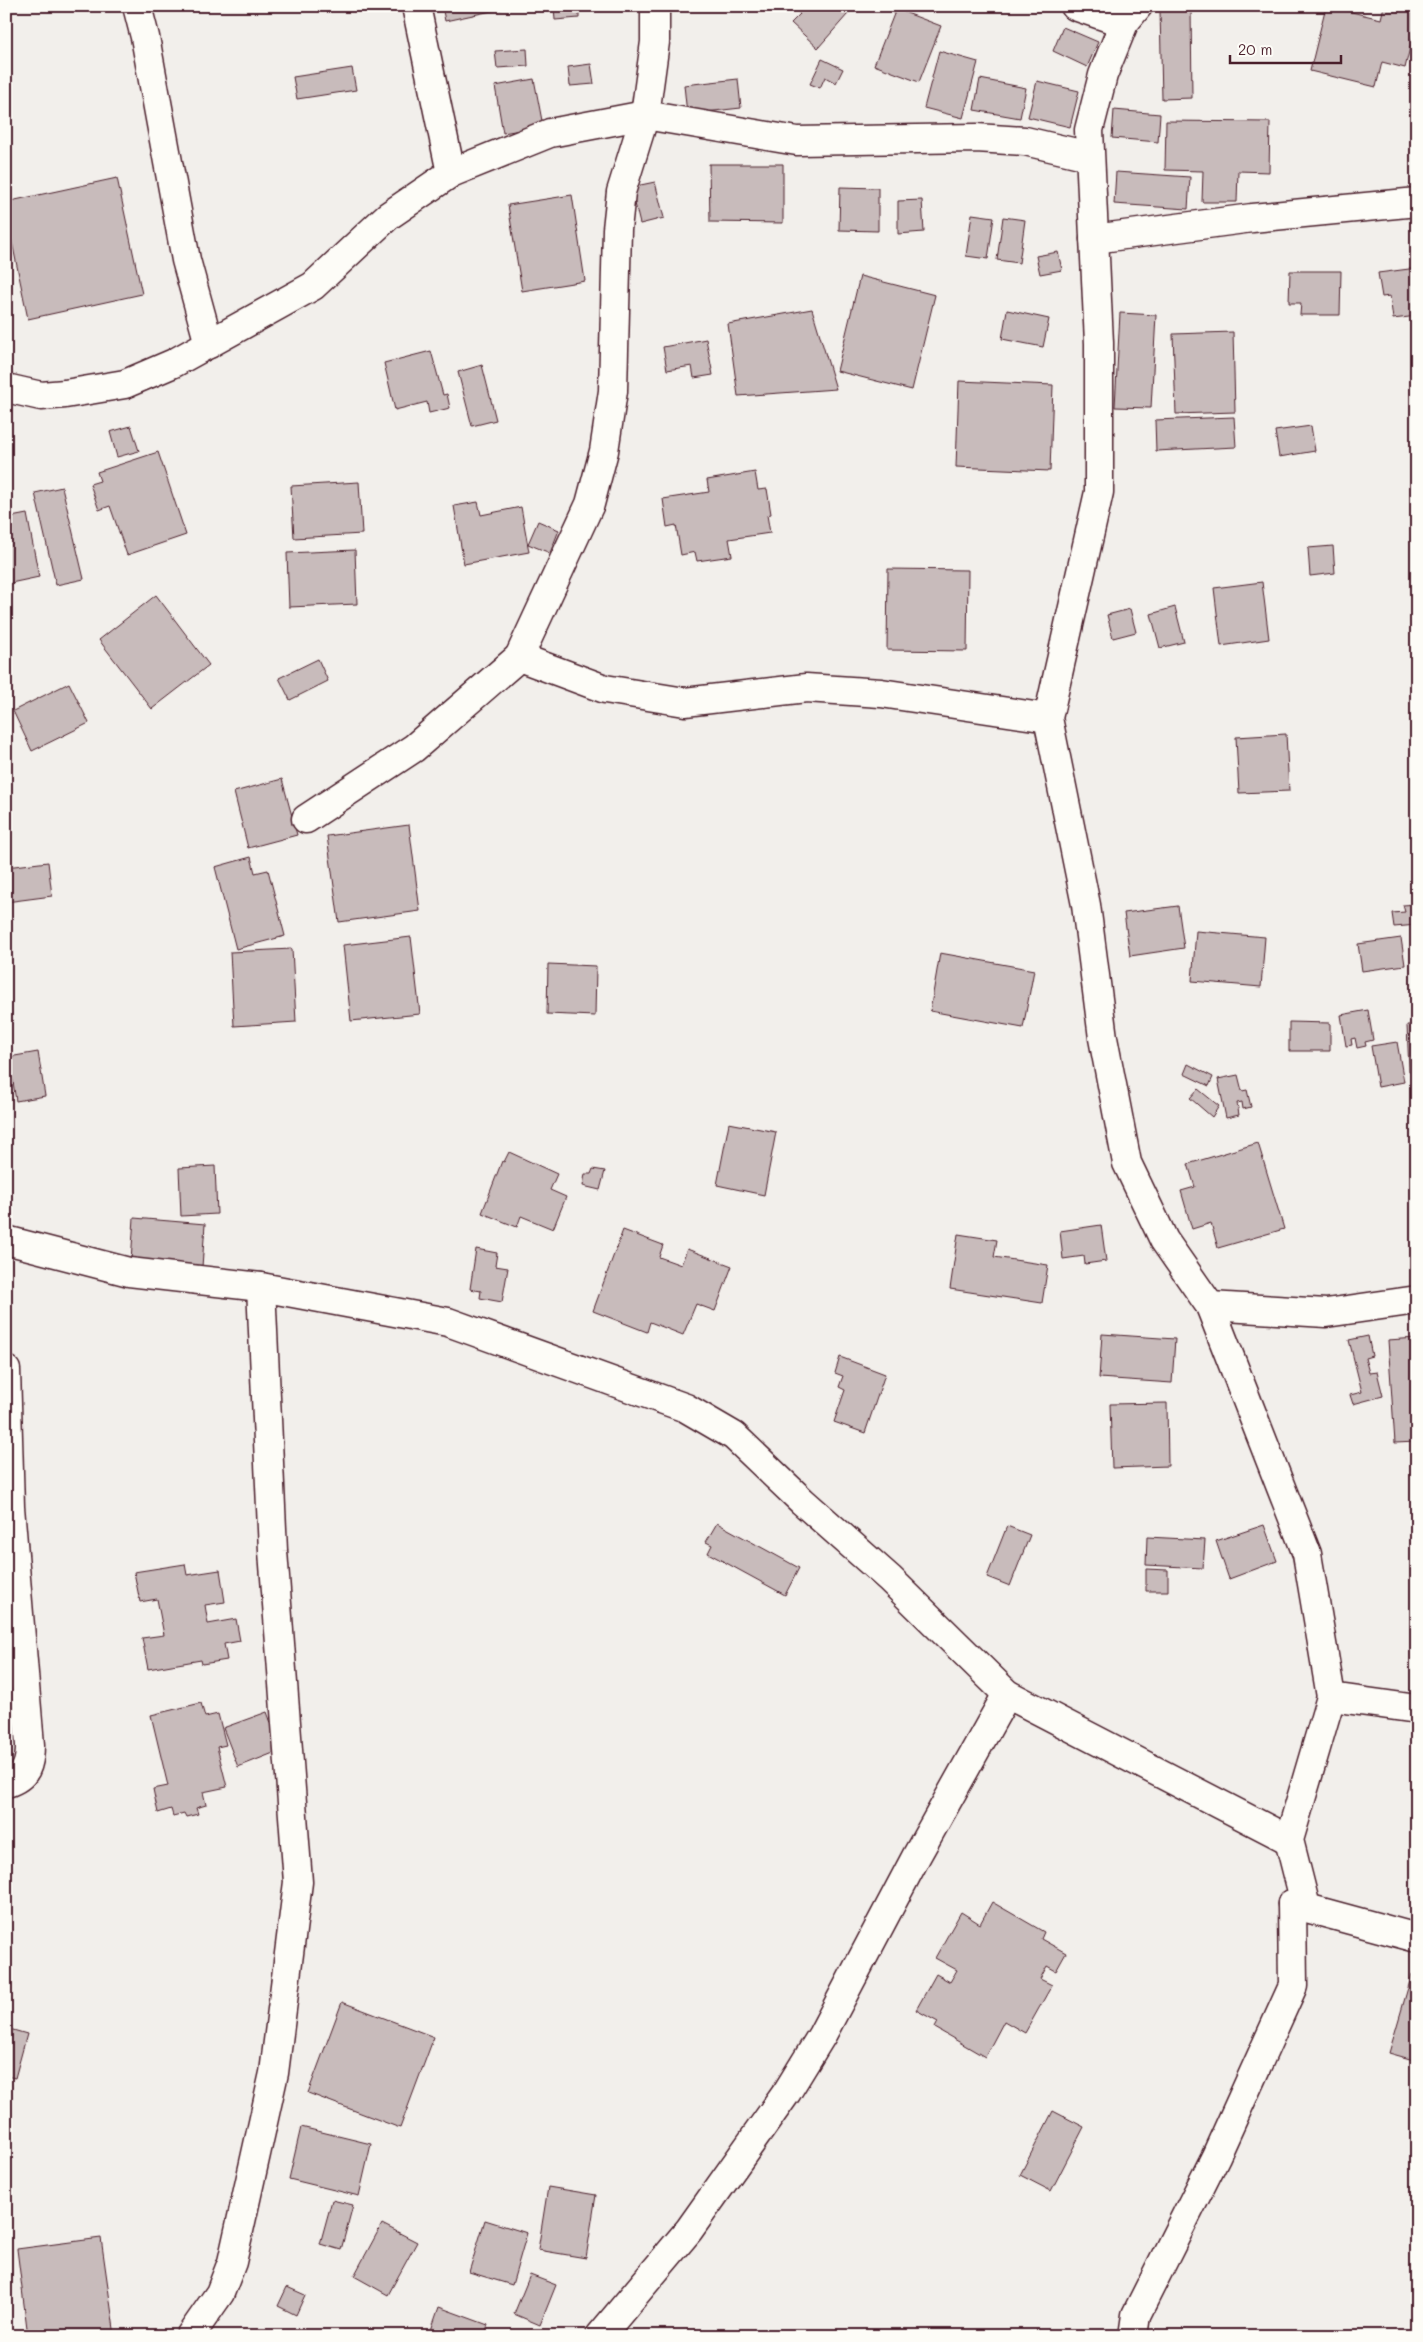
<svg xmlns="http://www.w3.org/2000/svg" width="1423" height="2342" font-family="Mali,sans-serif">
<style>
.building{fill:#c8bbbb;stroke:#4a1f2b}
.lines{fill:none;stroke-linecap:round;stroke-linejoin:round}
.minor-casing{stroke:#4a1f2b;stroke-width:31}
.minor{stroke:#fdfcf7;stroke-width:28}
</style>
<rect width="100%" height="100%" fill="#f2efeb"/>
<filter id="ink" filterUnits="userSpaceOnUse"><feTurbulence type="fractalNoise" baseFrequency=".02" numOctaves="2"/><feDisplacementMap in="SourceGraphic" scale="10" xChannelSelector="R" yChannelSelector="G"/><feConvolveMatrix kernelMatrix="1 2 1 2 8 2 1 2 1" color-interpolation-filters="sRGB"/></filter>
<g filter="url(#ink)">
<g class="building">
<path d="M442 6H515L445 21Z"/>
<path d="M554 6H579V18L555 20Z"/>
<path d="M792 6H855L818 48 791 23 800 14Z"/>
<path d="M1326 6 1381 19 1384 6 1417 8V19L1405 68 1382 62 1376 87 1310 71Z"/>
<path d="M896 9 941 26 919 82 874 65Z"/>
<path d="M1191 9 1192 98 1162 99 1160 10Z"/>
<path d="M1063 27 1098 42 1087 67 1053 51Z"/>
<path d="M527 49 528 66 497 68 495 51Z"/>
<path d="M939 51 978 62 963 118 924 108Z"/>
<path d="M822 59 843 69 836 83 825 77 820 88 810 84Z"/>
<path d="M591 64 594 84 570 86 568 67Z"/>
<path d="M352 68 356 90 297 99 293 77Z"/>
<path d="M534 79 543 126 503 133 495 86Z"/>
<path d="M738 79 741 108 687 114 684 85Z"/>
<path d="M980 79 1026 88 1020 118 974 110Z"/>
<path d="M1037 81 1079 91 1070 127 1028 117Z"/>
<path d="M1114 110 1160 114 1158 142 1112 138Z"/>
<path d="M1166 121 1270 122 1269 172 1238 171 1237 202H1202L1203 171 1165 170Z"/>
<path d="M709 164H783V223L710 222Z"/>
<path d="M1116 172 1190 177 1188 209 1114 204Z"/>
<path d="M117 178 142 294 28 319 6 213V202Z"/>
<path d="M655 182 664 218 640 224 631 187Z"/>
<path d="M840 187 878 188V231L839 230Z"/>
<path d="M572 195 585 281 522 291 508 205Z"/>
<path d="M922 200 924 232 898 234V201Z"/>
<path d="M972 214 994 217 988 259 966 256Z"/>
<path d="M1003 217 1025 220 1019 263 997 260Z"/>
<path d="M1058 252 1062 270 1040 274 1036 256Z"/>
<path d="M1417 268V316L1393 319 1390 296 1382 297 1378 273Z"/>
<path d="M1290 271H1341L1340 315H1300L1301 303H1289Z"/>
<path d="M860 276 935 295 912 390 837 371Z"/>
<path d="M812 309 836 389 738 396 728 324Z"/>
<path d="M1007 310 1049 319 1043 347 1002 339Z"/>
<path d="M1120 313 1156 315 1151 408 1115 407Z"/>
<path d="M1233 332 1235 412 1176 414 1173 334Z"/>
<path d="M706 339 713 375 694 378 692 366 667 370 663 347Z"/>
<path d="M431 351 443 395 447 394 450 408 429 413 427 402 395 410 384 363Z"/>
<path d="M482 365 496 420 472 426 458 372Z"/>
<path d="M959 381 1053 385 1050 471 956 467Z"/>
<path d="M1234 417 1236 447 1156 451 1155 420Z"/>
<path d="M131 426 139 451 117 457 110 432Z"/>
<path d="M1311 426 1315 451 1279 457 1275 431Z"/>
<path d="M158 452 186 535 127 555 110 506 99 510 90 484 100 481 97 472Z"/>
<path d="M755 472 758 490 767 489 771 514 767 515 770 533 729 539 732 556 697 561 695 552 681 555 676 525 667 527 663 499 709 492 707 480Z"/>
<path d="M359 482 362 534 294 538 291 486Z"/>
<path d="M62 487 84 579 56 585 35 493Z"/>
<path d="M478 502 481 515 521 507 529 552 464 564 454 506Z"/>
<path d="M27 514 39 577 6 584V518Z"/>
<path d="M538 521 559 530 550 553 528 544Z"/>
<path d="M1333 546 1335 573 1310 576 1308 548Z"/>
<path d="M355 550 357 604 289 607 287 553Z"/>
<path d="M888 569 968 570 967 651 887 650Z"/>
<path d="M1262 582 1269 639 1221 646 1214 588Z"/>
<path d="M156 595 209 665 152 709 99 640Z"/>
<path d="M1175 607 1184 642 1160 648 1151 614Z"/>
<path d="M1130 609 1136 632 1113 638 1107 615Z"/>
<path d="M318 659 328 681 290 700 279 678Z"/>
<path d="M69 683 89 723 32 751 13 711Z"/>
<path d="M1286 734 1289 791 1239 793 1236 737Z"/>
<path d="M282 779 297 835 248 848 234 792Z"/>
<path d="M409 825 420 911 339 922 327 836Z"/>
<path d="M251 857 255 873 268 870 285 936 236 949 215 867Z"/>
<path d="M48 862 52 896 6 902V867Z"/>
<path d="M1417 904V925L1394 927 1392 913 1405 912 1403 905Z"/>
<path d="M1178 906 1184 948 1130 956 1124 913Z"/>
<path d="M1196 931 1265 937 1261 987 1192 981Z"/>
<path d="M411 937 420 1014 351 1021 343 945Z"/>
<path d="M1401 938 1405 965 1362 971 1358 944Z"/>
<path d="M292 949 296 1022 234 1026 230 952Z"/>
<path d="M940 953 1034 970 1023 1028 930 1011Z"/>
<path d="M548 964 596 966 595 1016 547 1014Z"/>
<path d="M1368 1010 1373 1040 1365 1042 1366 1046 1357 1048 1355 1038 1351 1039 1352 1045 1346 1046 1341 1015Z"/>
<path d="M1289 1022 1330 1023V1051H1289Z"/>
<path d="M1407 1025H1417V1071H1409Z"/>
<path d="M1397 1042 1404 1082 1378 1087 1371 1046Z"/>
<path d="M38 1052 45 1096 16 1101 9 1057Z"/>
<path d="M1188 1064 1213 1077 1209 1086 1184 1074Z"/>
<path d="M1238 1075 1242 1091 1247 1090 1251 1107 1243 1109 1242 1102 1237 1103 1239 1115 1226 1118 1218 1079Z"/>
<path d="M1198 1089 1219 1106 1212 1117 1190 1098Z"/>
<path d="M729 1123 776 1132 764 1195 717 1185Z"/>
<path d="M1258 1143 1284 1229 1218 1248 1211 1223 1192 1229 1181 1191 1195 1187 1188 1164Z"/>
<path d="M509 1152 557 1174 550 1190 566 1197 553 1229 521 1216 517 1227 482 1213 502 1161 504 1162Z"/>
<path d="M215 1166 217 1214 181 1216 179 1168Z"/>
<path d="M593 1169 605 1171 600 1190 583 1186 585 1174H591Z"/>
<path d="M134 1218 205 1224 202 1267 131 1261Z"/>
<path d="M1101 1225 1106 1261 1085 1264 1084 1256 1063 1259 1060 1231Z"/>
<path d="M623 1230 663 1245 659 1257 681 1265 687 1249 732 1266 715 1311 696 1304 683 1335 650 1322 647 1332 593 1311Z"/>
<path d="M958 1234 997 1240 994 1257 1048 1265 1042 1303 950 1289Z"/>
<path d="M476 1249 497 1253 495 1266 508 1268 502 1302 480 1298 481 1291 470 1289Z"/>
<path d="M1102 1334 1175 1339 1172 1383 1099 1378Z"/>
<path d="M1368 1336 1372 1356 1365 1358 1369 1373 1377 1372 1383 1396 1353 1404 1350 1395 1362 1392 1349 1340Z"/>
<path d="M1417 1338V1442L1395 1443 1388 1340Z"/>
<path d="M840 1357 885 1374 865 1433 834 1422 845 1390 839 1387 843 1376 835 1373Z"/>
<path d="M1167 1403 1168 1466 1112 1468 1110 1404Z"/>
<path d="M717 1523 799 1568 785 1595 708 1553 712 1545 706 1542Z"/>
<path d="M1264 1525 1277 1561 1229 1579 1216 1541Z"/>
<path d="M1007 1526 1030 1535 1010 1586 987 1577Z"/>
<path d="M1147 1537 1205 1540 1203 1568 1146 1565Z"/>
<path d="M185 1564 187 1575 220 1570 225 1602 205 1605 208 1624 236 1619 240 1641 224 1644 227 1660 202 1664 201 1660 148 1669 142 1638 164 1635 157 1599 140 1602 134 1572Z"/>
<path d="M1146 1569 1168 1570V1591H1146Z"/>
<path d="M201 1703 205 1717 218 1714 226 1745 217 1747 227 1787 203 1792 206 1805 196 1808 198 1814 186 1817 184 1813 173 1816 171 1809 158 1813 153 1789 168 1786 151 1715Z"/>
<path d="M267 1712 281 1750 238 1767 223 1728Z"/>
<path d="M992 1902 1044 1932 1041 1939 1066 1953 1056 1971 1047 1966 1040 1979 1052 1985 1025 2033 1004 2021 985 2057 935 2028 938 2022 916 2010 936 1974 950 1982 957 1970 935 1958 961 1912 980 1924Z"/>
<path d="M1412 1974 1417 1976V2061L1389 2053Z"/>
<path d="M342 2002 434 2037 400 2128 308 2093Z"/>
<path d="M6 2028 27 2034 15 2078 6 2076Z"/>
<path d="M1053 2111 1084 2127 1051 2191 1020 2175Z"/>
<path d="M301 2127 371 2144 359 2196 289 2179Z"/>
<path d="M548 2187 596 2195 586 2258 538 2250Z"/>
<path d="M332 2200 353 2205 341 2250 320 2244Z"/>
<path d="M485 2220 527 2233 512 2285 469 2272Z"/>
<path d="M382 2224 417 2242 388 2295 354 2276Z"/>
<path d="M101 2238 115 2336H28L17 2249Z"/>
<path d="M530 2275 556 2285 540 2325 514 2314Z"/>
<path d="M287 2287 305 2295 296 2315 278 2306Z"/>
<path d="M439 2307 488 2325 484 2336H429Z"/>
</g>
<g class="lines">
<g class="minor-casing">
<g id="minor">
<path d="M137 6 145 37 186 260 209 344"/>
<path d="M416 6 451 173"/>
<path d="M655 6V42L645 115 621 192 617 229 613 391 604 451 590 504 519 657 605 689 685 702 806 688 881 693 1048 718"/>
<path d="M1075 6 1124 23"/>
<path d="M1094 239 1252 218 1417 202"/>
<path d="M6 388 41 396 65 394 125 384 174 363 313 286 388 216 451 173 550 133 645 115 797 141 976 138 1025 141 1089 156"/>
<path d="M306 819 414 748 519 657"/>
<path d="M6 1240 129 1272 261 1287 448 1322 686 1408 734 1436 802 1501 890 1579 1007 1694 1289 1840"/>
<path d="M1210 1306 1326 1313 1417 1300"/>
<path d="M6 1370 10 1507 30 1745C30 1764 27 1777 6 1783"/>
<path d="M1331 1697 1417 1709"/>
<path d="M1292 1904 1417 1938"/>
<path d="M190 2336 220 2293 232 2262 274 2073 298 1882 273 1551 261 1287"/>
<path d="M600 2336 689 2230 787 2092 822 2035 917 1855 1007 1694"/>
<path d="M1133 2336 1136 2315 1216 2156 1293 1986 1292 1904 1304 1899 1289 1840 1331 1697 1307 1554 1210 1306 1164 1240 1127 1163 1103 1038 1086 905 1048 718 1099 492V343L1089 130 1103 75 1124 23 1138 6"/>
</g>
</g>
<use href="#minor" class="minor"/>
</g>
</g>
<rect width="1423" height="2342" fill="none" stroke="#fdfcf7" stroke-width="25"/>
<rect x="12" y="12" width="1398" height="2317" fill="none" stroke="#4a1f2b" stroke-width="2" filter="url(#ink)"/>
<path d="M1230 55v8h111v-8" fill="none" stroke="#4a1f2b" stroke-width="2.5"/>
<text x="1238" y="55" font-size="15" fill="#4a1f2b" stroke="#fdfcf7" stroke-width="4" paint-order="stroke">20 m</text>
</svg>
